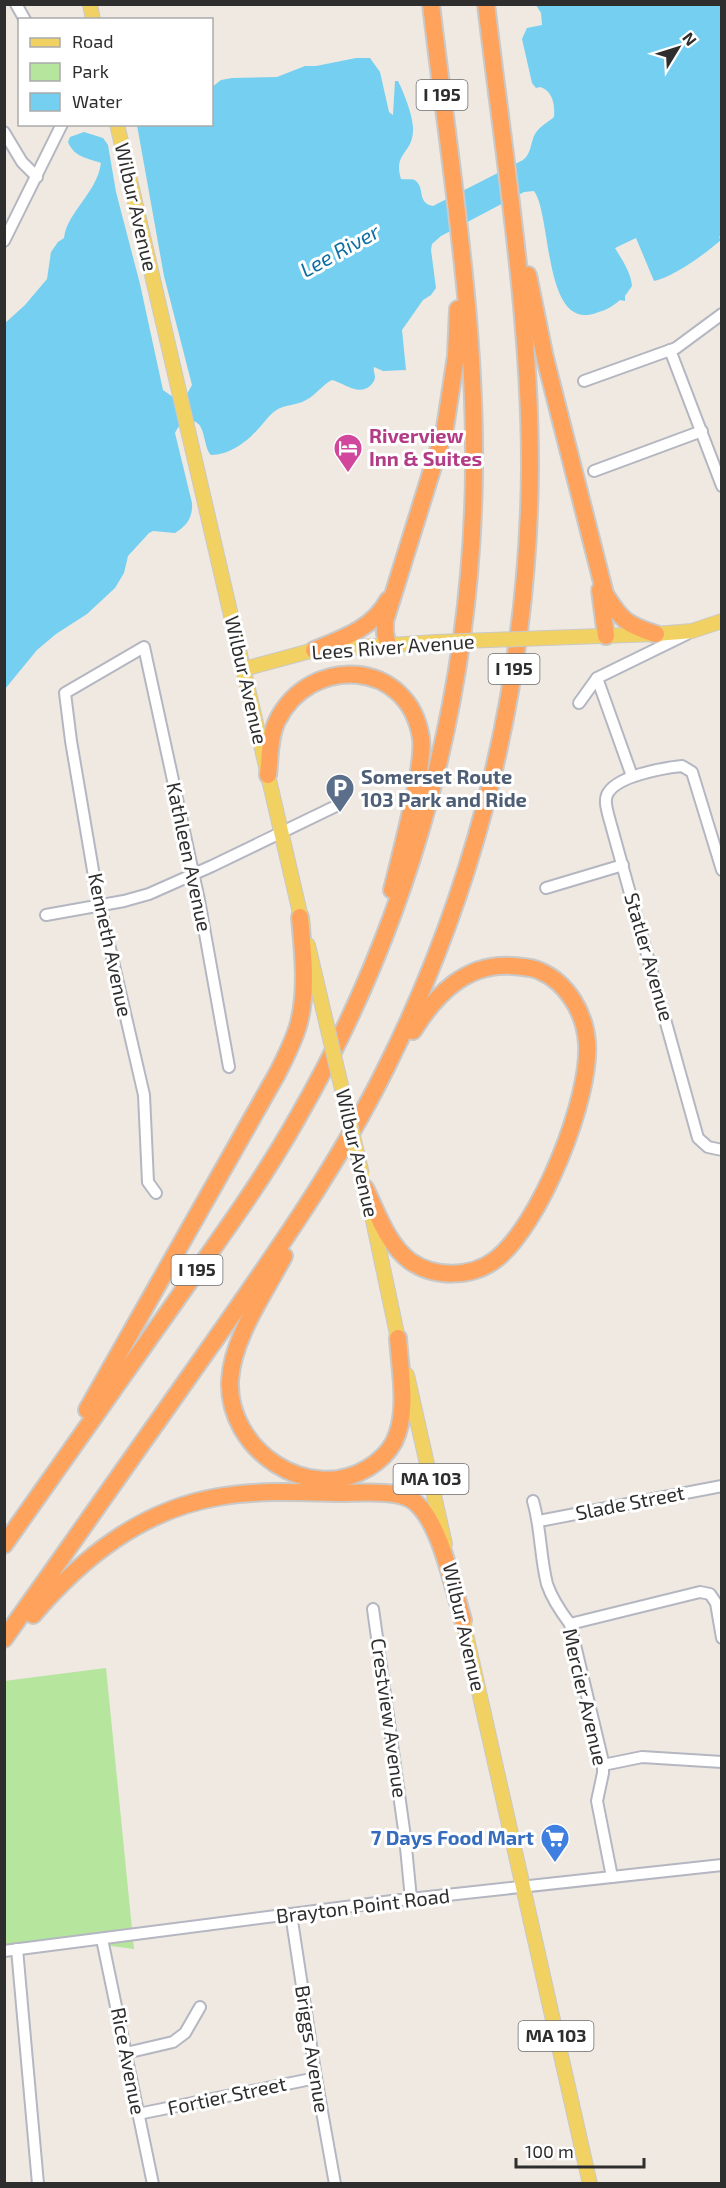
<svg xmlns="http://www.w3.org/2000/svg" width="726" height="2188" font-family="'Exo 2',sans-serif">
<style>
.green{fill:#b6e59e}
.water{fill:#75cff0}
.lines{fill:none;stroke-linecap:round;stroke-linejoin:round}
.minor-casing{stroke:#b4b7c1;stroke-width:14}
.major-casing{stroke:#c9c9c9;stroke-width:16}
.highway-casing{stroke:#c9c9c9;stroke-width:20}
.minor{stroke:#fff;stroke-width:10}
.major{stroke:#f2d163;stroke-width:14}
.highway{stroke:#ffa35c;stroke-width:16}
.major-bridge-casing{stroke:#c9c9c9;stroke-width:16;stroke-linecap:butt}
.major-bridge{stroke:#f2d163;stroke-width:14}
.labels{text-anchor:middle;stroke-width:6;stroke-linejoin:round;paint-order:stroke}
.shield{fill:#fff;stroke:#6d6d6d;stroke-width:1.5}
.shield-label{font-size:18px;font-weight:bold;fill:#2e2e2e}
.street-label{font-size:20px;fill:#2e2e2e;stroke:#fff}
.hotel-label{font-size:20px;font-weight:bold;fill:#b23c85;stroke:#fff;text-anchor:start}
.service-label{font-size:20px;font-weight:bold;fill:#4e5e75;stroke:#fff;text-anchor:start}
.shop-label{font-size:20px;font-weight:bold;fill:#366cbe;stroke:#fff;text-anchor:end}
.water-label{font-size:21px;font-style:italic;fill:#0d6fa3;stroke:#fff}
</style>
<rect width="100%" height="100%" fill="#efe9e1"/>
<path class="green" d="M106 1668 134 1949 73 1941 5 1951 4 1681Z"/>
<path class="water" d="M536 5H721L722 235 719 237 721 240C706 253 674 277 654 281L636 238 615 248C622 260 631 272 632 286L625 296V301L620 300C612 307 606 310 596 313 543 332 552 215 534 191L524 192 441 236 432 244 431 250 436 288 431 295 423 300 402 330 406 370 383 371 374 367C373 370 375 374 375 377 375 380 373 383 370 386 358 396 344 383 332 380 322 385 316 395 306 400 296 406 284 404 275 411 269 415 264 423 259 428 247 442 230 455 211 455 202 446 207 419 189 421 182 421 178 427 175 433L192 503C193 517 187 526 175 533L153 531 149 533 128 556 124 573 115 588 87 614 56 634 37 650 5 689 4 324 25 305 47 279 51 252 58 242 64 238C67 212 97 193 101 163 87 158 74 157 68 142L70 137 84 132 103 138 108 145 116 192 140 284 163 390 173 397 187 394 192 385 164 276 137 125 212 124V87L221 80 232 78 277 77 305 66H316L356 58H370L380 72 389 112 393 115 395 81H398C404 93 414 118 413 131 412 154 393 153 401 179 406 180 413 178 416 181 425 189 417 203 433 206L523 160C532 153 530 143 535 134 539 127 548 122 554 117 555 105 553 91 540 87L536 88 532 83 522 39 527 28 542 25 541 13Z"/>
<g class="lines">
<g class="minor-casing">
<g id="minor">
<path d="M16 4 25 20"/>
<path d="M4 132 22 162 37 177"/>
<path d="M4 241 62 124"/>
<path d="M670 350 722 486"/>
<path d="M584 381 676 348 722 314"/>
<path d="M594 471 702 431"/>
<path d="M597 678 632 776"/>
<path d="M579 703 597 678 687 634"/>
<path d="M722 870 692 772 682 766C663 768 615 776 607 795 604 802 607 808 608 814L698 1138 708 1147 722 1150"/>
<path d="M546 888 623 865"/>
<path d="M46 915 124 901 149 894 212 866 338 805"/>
<path d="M156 1193 148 1182 144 1095 96 888 71 741 65 693 144 647 199 900 229 1067"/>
<path d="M533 1501C541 1528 540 1557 547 1584 552 1599 561 1612 570 1624L603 1762V1773L597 1801 612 1877"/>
<path d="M539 1521 722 1486"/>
<path d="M373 1609 405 1837 411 1899"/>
<path d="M570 1624 700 1592 710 1594 716 1603 722 1638"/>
<path d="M603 1765 642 1757 722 1762"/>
<path d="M291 1914 316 2078 335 2184"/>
<path d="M102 1939 153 2184"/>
<path d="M17 1949 38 2184"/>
<path d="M4 1951 392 1901 722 1865"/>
<path d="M126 2053 173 2042 185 2033 200 2007"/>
<path d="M138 2114 316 2078"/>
</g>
</g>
<g class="major-casing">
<g id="major">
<path d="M90 4 93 20"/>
<path d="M117 124 303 926"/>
<path d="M546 638 656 634 692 631 722 621"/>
<path d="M244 669 314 650 436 642"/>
<path d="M308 945 323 1009"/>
<path d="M371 1211 400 1348"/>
<path d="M407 1375 445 1544"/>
<path d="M461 1612 590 2184"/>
</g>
</g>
<g class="highway-casing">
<g id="highway">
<path d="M528 275 545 358 605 594C621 620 627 625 656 634"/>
<path d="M600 590 606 636"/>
<path d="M388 645 385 633V621L445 428 456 356 458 309"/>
<path d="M314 650C341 639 374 628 388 600"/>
<path d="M268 775C270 759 269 737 277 721 310 654 409 659 421 738 423 752 419 769 417 783 410 819 401 854 392 890"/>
<path d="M365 1188C377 1212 387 1244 410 1261 434 1278 471 1278 495 1260 540 1226 591 1098 587 1043 585 1014 568 983 540 971 532 967 522 967 513 966 467 962 436 994 413 1031"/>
<path d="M284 1256C264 1294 232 1339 230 1381 227 1449 308 1505 368 1468 378 1462 388 1453 394 1442 409 1412 400 1371 398 1338"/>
<path d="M87 1410 277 1074C285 1058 293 1043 298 1026 308 992 303 952 300 917"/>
<path d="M4 1545C61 1465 117 1385 173 1305 216 1244 261 1183 298 1117 411 920 472 698 474 471 476 315 449 159 431 4"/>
<path d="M33 1615C82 1558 141 1510 218 1497 258 1490 300 1492 341 1493 361 1493 402 1489 416 1503 441 1525 453 1588 463 1620"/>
<path d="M4 1639C73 1542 141 1445 210 1347 273 1257 337 1167 386 1068 479 882 529 675 530 466 530 312 504 157 486 4"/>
</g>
</g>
<use href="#minor" class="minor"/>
<use href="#major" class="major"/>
<use href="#highway" class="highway"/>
<g class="major-bridge-casing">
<g id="major-bridge">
<path d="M436 642 546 638"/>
<path d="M323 1009 362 1174"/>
</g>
</g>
<use href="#major-bridge" class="major-bridge"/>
</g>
<defs>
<g id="hotel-pin" transform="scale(1.5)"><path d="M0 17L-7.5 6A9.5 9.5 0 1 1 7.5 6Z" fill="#d1479c" stroke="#fff"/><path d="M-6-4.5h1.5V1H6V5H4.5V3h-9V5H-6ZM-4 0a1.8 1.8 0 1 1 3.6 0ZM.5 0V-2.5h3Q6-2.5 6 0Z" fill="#fff"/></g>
<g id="parking-pin" transform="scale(1.5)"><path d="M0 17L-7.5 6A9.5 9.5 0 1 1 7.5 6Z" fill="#5c6f8a" stroke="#fff"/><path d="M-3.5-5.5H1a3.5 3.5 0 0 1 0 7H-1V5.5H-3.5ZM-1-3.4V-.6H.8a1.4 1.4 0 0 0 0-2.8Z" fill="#fff"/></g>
<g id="supermarket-pin" transform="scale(1.5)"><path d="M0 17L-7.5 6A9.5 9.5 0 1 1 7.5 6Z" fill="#3f7fe0" stroke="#fff"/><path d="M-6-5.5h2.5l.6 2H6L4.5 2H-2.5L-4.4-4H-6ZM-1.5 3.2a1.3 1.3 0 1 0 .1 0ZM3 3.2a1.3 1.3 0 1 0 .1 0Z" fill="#fff"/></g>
</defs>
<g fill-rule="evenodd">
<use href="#hotel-pin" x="348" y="448"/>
<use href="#parking-pin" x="340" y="788"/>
<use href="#supermarket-pin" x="555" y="1838"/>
</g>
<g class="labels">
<g class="shield">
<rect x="416.5" y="80" width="51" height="30" rx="4.5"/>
<rect x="488.5" y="654" width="51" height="30" rx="4.5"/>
<rect x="171.5" y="1255" width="51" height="30" rx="4.5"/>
<rect x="393.5" y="1464" width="75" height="30" rx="4.5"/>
<rect x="518.5" y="2021" width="75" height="30" rx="4.5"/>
</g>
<g class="shield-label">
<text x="442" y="101">I 195</text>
<text x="514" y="675">I 195</text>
<text x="197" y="1276">I 195</text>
<text x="431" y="1485">MA 103</text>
<text x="556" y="2042">MA 103</text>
</g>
<g class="street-label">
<text transform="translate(136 207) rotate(77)" y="7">Wilbur Avenue</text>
<text transform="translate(393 647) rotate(-4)" y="7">Lees River Avenue</text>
<text transform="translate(246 680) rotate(77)" y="7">Wilbur Avenue</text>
<text transform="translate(189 857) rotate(78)" y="7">Kathleen Avenue</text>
<text transform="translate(110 945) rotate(78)" y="7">Kenneth Avenue</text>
<text transform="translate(649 957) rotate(74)" y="7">Statler Avenue</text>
<text transform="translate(357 1153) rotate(77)" y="7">Wilbur Avenue</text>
<text transform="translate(630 1503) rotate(-11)" y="7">Slade Street</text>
<text transform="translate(464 1627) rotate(77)" y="7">Wilbur Avenue</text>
<text transform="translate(585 1697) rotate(77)" y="7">Mercier Avenue</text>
<text transform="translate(389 1718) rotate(82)" y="7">Crestview Avenue</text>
<text transform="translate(363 1906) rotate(-7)" y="7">Brayton Point Road</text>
<text transform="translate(312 2049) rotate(81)" y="7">Briggs Avenue</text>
<text transform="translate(128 2061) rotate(79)" y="7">Rice Avenue</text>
<text transform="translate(227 2096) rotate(-12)" y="7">Fortier Street</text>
</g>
<g class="hotel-label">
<text x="369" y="443">Riverview<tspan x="369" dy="23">Inn &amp; Suites</tspan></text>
</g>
<g class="service-label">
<text x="361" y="784">Somerset Route<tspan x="361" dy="23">103 Park and Ride</tspan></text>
</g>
<g class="shop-label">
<text x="534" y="1845">7 Days Food Mart</text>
</g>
<g class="water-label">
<text transform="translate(340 251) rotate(-29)" y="7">Lee River</text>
</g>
</g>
<rect width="726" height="2188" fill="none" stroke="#2e2e2e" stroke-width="12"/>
<rect x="18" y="18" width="195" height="108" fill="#ffffff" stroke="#ababab" stroke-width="1.5"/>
<rect x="30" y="38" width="30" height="9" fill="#f2d163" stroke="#ababab" stroke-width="1.5"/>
<text x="72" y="48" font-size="18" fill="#2e2e2e">Road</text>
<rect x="30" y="63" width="30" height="18" fill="#b6e59e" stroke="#ababab" stroke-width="1.5"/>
<text x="72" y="78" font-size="18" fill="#2e2e2e">Park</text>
<rect x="30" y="93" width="30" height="18" fill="#75cff0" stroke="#ababab" stroke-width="1.5"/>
<text x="72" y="108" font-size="18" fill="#2e2e2e">Water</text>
<g transform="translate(678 48) rotate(52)" stroke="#ffffff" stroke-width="4.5" paint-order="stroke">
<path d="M0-4.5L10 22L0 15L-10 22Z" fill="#2e2e2e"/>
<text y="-9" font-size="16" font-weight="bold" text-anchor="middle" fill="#2e2e2e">N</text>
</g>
<path d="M516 2158v9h128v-9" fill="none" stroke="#2e2e2e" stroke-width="3"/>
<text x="525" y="2158" font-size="18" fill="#2e2e2e" stroke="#ffffff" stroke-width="4.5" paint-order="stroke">100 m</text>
</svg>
